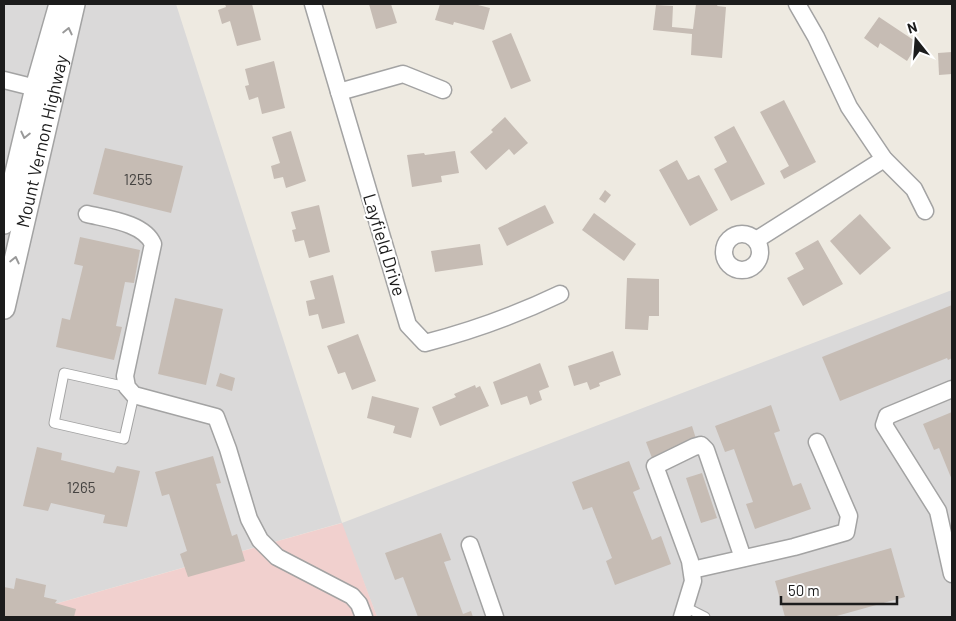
<svg xmlns="http://www.w3.org/2000/svg" width="956" height="621" font-family="Barlow,sans-serif">
<style>
.residential{fill:#dad9d9}
.commercial{fill:#f1d0ce}
.building{fill:#c6bcb4}
.lines{fill:none;stroke-linecap:round;stroke-linejoin:round}
.service-casing{stroke:#a3a3a3;stroke-width:11}
.minor-casing{stroke:#a3a3a3;stroke-width:19}
.tertiary-casing{stroke:#a3a3a3;stroke-width:24}
.service{stroke:#fff;stroke-width:9}
.minor{stroke:#fff;stroke-width:16}
.tertiary{stroke:#fff;stroke-width:21}
.oneway{stroke:#999}
.labels{text-anchor:middle;stroke-width:4;stroke-linejoin:round;paint-order:stroke}
.number-label{font-size:15px;fill:#464442}
.street-label{font-size:18px;fill:#1c1c1c;stroke:#fff}
</style>
<rect width="100%" height="100%" fill="#eeeae1"/>
<path class="residential" d="M4 4H176L342 523 952 290V617H377L341 523 9 617H4Z"/>
<path class="commercial" d="M342 523 377 617H9Z"/>
<g class="building">
<path d="M225 4H252L261 40 237 46 230 21 222 24 218 10 226 7Z"/>
<path d="M369 4H391L397 23 376 29Z"/>
<path d="M440 4H474L490 8 484 30 454 22 453 25 435 20Z"/>
<path d="M696 4H718L717 6 726 7 722 58 691 55 692 34 653 30 656 5 673 6 672 27 693 29Z"/>
<path d="M879 17 918 43 907 61 880 43 878 48 864 38Z"/>
<path d="M511 33 531 81 511 89 492 41Z"/>
<path d="M952 52V74L939 75 938 53Z"/>
<path d="M274 61 285 108 262 114 258 97 249 100 245 86 249 85 245 69Z"/>
<path d="M784 100 816 162 784 179 780 171 789 166 760 112Z"/>
<path d="M505 117 528 143 514 155 509 149 486 170 470 152 493 132 491 130Z"/>
<path d="M734 126 765 184 731 201 714 169 727 162 714 137Z"/>
<path d="M291 131 306 181 286 188 283 177 274 179 271 166 280 163 272 137Z"/>
<path d="M105 148 183 166 171 213 93 194Z"/>
<path d="M455 151 459 173 441 176 442 182 412 187 407 155 424 153 425 155Z"/>
<path d="M677 160 688 180 699 175 718 210 690 226 659 170Z"/>
<path d="M605 190 611 195 605 203 599 199Z"/>
<path d="M319 205 330 252 309 258 304 240 295 242 292 230 296 229 291 212Z"/>
<path d="M545 205 554 223 507 246 498 228Z"/>
<path d="M594 213 636 244 624 261 582 230Z"/>
<path d="M860 214 891 248 860 275 830 241Z"/>
<path d="M80 237 140 250 134 283 125 282 116 326 122 327 114 360 56 347 62 318 70 320 83 266 74 264Z"/>
<path d="M818 240 843 284 803 306 787 278 804 269 795 253Z"/>
<path d="M480 244 483 265 435 272 431 251Z"/>
<path d="M333 275 345 323 322 329 318 314 309 316 306 301 315 299 310 281Z"/>
<path d="M627 278 659 279V316H649L648 330 625 329Z"/>
<path d="M175 298 223 309 206 385 158 374Z"/>
<path d="M952 305V358L948 360 947 358 840 401 822 357Z"/>
<path d="M358 334 376 381 352 390 345 372 338 374 327 346Z"/>
<path d="M613 351 621 375 599 383 600 386 590 390 587 382 574 386 568 366Z"/>
<path d="M540 363 549 387 539 391 542 400 530 405 527 396 501 405 493 382Z"/>
<path d="M220 373 235 378 232 391 216 386Z"/>
<path d="M475 385 476 388 480 386 489 406 440 426 432 407 456 397 454 394Z"/>
<path d="M372 396 419 408 411 438 393 433 395 426 367 418Z"/>
<path d="M771 405 780 431 774 433 793 486 801 483 811 509 755 529 746 504 753 502 734 449 725 452 715 426Z"/>
<path d="M952 412V480L939 448 934 450 923 424Z"/>
<path d="M692 426 697 442 652 458 646 442Z"/>
<path d="M37 447 62 453 61 460 114 473 117 466 140 471 127 527 103 523 105 515 51 503 48 511 23 506Z"/>
<path d="M213 456 221 483 216 484 232 536 237 534 245 561 188 577 180 554 187 551 169 494 162 496 155 472Z"/>
<path d="M629 461 640 489 633 492 652 540 661 536 671 564 615 585 606 561 612 558 592 507 583 510 572 482Z"/>
<path d="M702 473 717 518 701 523 686 478Z"/>
<path d="M441 533 451 560 444 562 463 614 471 611 473 617H418L403 577 395 580 385 553Z"/>
<path d="M891 548 905 597 833 617H785L775 581Z"/>
<path d="M16 578 46 585 44 597 57 600 55 603 76 609 74 617H4V587L14 589Z"/>
</g>
<g class="lines">
<g class="service-casing">
<g id="service">
<path d="M127 387 64 373 54 423 124 439 134 395"/>
<path d="M685 607 705 617"/>
</g>
</g>
<g class="minor-casing">
<g id="minor">
<path d="M313 4 408 325 425 343C472 331 516 315 560 294"/>
<path d="M797 4 816 37 849 107 884 159 914 189 925 211"/>
<path d="M4 80 48 91"/>
<path d="M339 92 403 74 443 90"/>
<path d="M87 214C108 219 144 223 153 244L125 376 127 387 134 395 216 417 228 449 249 519 260 540 277 557 352 596 359 604 364 617"/>
<circle cx="742" cy="252" r="18"/>
<path d="M756 240 884 159"/>
<path d="M952 389 887 416 884 425 938 511 952 574"/>
<path d="M470 545 495 617"/>
<path d="M692 570 794 547 846 532 849 516 817 442"/>
<path d="M682 617 693 581 690 561 655 466 694 447 701 445 706 450 743 558"/>
</g>
</g>
<g class="tertiary-casing">
<g id="tertiary">
<path d="M4 223 36 88 60 4"/>
<path id="s1" d="M4 308 74 4"/>
</g>
</g>
<use href="#service" class="service"/>
<use href="#minor" class="minor"/>
<use href="#tertiary" class="tertiary"/>
</g>
<defs><path id="oneway-chevron" d="M-2-3.5L2.5 0L-2 3.5" fill="none" stroke-width="1.6" stroke-linecap="round" stroke-linejoin="round" transform="scale(1.25)"/></defs>
<g class="oneway">
<use href="#oneway-chevron" transform="translate(68 31) rotate(-77)"/>
<use href="#oneway-chevron" transform="translate(25 135) rotate(103)"/>
<use href="#oneway-chevron" transform="translate(15 260) rotate(-77)"/>
</g>
<g class="labels">
<g class="number-label">
<text x="138" y="185">1255</text>
<text x="81" y="493">1265</text>
</g>
<g class="street-label">
<text dy="6" stroke="none"><textPath href="#s1" startOffset="171">Mount Vernon Highway</textPath></text>
<text transform="translate(384 245) rotate(73)" y="6">Layfield Drive</text>
</g>
</g>
<rect width="956" height="621" fill="none" stroke="#1c1c1c" stroke-width="10"/>
<g transform="translate(916 40) rotate(343)" stroke="#ffffff" stroke-width="4" paint-order="stroke">
<path d="M0-4L9 19L0 12L-9 19Z" fill="#1c1c1c"/>
<text y="-8" font-size="14" font-weight="bold" text-anchor="middle" fill="#1c1c1c">N</text>
</g>
<path d="M781 596v8h116v-8" fill="none" stroke="#1c1c1c" stroke-width="2.5"/>
<text x="788" y="596" font-size="15" fill="#1c1c1c" stroke="#ffffff" stroke-width="4" paint-order="stroke">50 m</text>
</svg>
